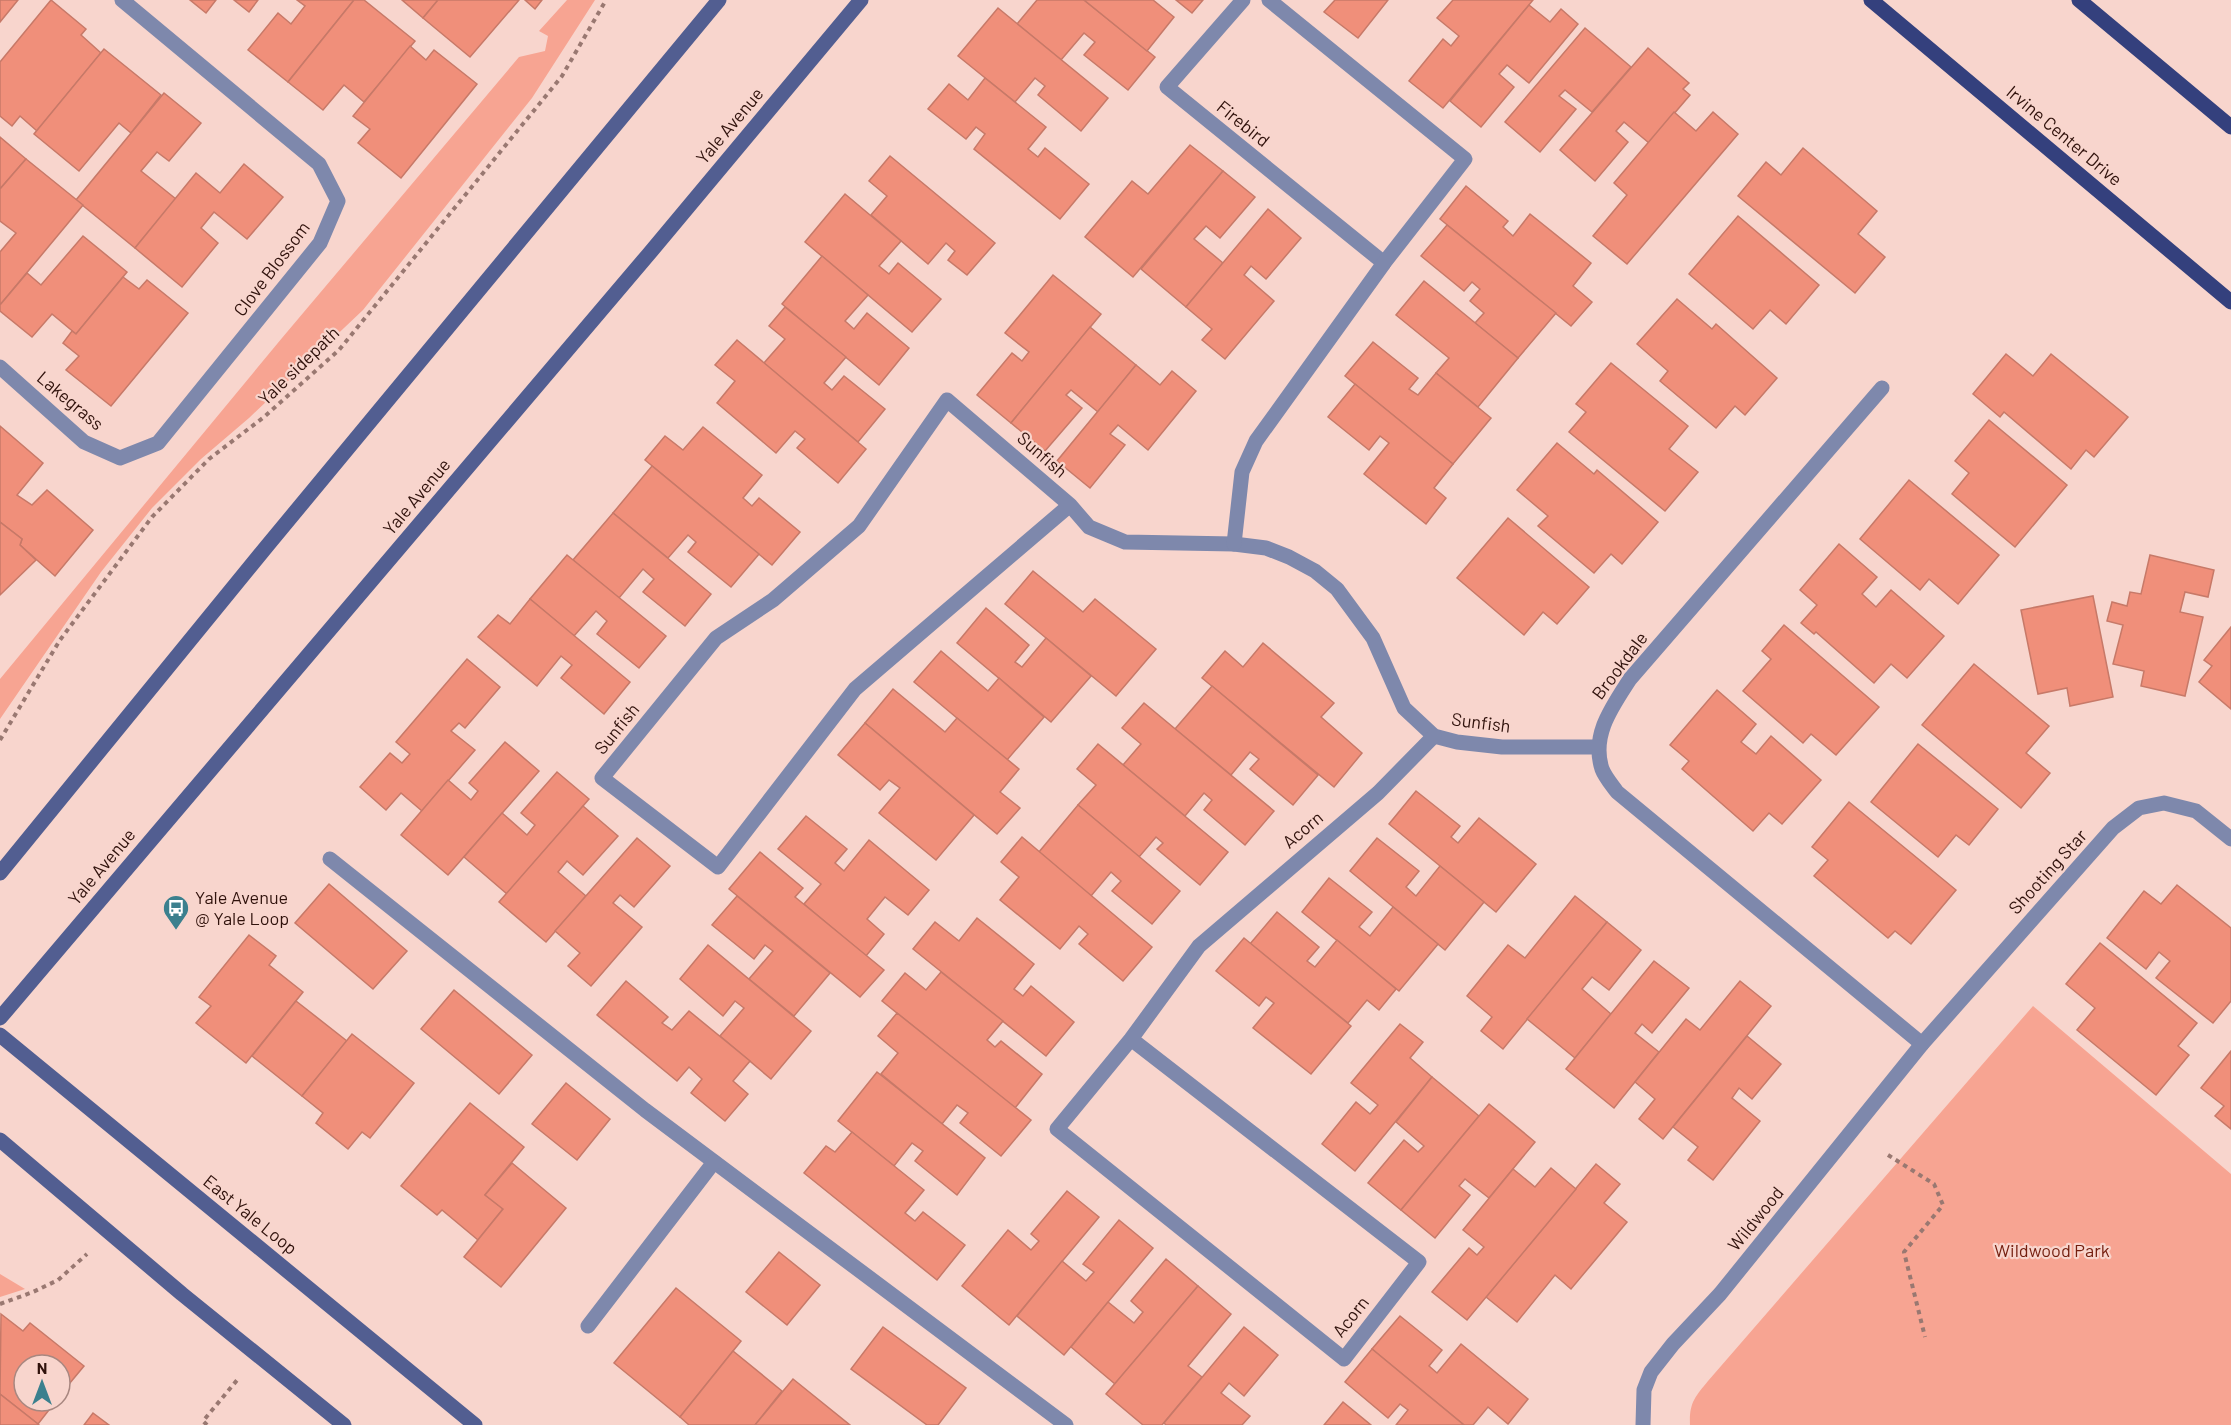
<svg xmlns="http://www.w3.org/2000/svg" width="2231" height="1425" font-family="Barlow,sans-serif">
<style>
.green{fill:#f7a492}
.building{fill:#f08f7a;stroke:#c77968;stroke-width:1.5}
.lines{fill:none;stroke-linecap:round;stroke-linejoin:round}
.path{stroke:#997871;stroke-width:4;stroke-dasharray:4.5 4.5;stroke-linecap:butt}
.lane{stroke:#7e88ac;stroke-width:15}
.street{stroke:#7e88ac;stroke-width:15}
.secondary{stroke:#525e91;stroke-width:15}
.primary{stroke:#34407d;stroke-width:15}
.labels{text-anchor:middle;stroke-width:4.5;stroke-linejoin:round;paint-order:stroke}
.street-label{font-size:18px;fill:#30120c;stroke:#f8d5cd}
.poi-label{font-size:18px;fill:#30120c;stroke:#f8d5cd;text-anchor:start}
.park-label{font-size:18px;fill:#741e0e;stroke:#f8d5cd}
</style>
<rect width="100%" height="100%" fill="#f8d5cd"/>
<g class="green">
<path d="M567 0H595L532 98 363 310 249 418 201 459 152 508 101 572 0 719V679L282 338 519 57 545 51 548 36 539 31Z"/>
<path d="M2033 1006 2231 1174V1425H1690C1689 1403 1695 1397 1708 1381Z"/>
<path d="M0 1274 25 1289 0 1297Z"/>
</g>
<g class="building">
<path d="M0 0H18L0 22Z"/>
<path d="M51 0 86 29 81 35 101 53 37 131 20 116 12 126 0 116V62Z"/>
<path d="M190 0H216L206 13Z"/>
<path d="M234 0H258L249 12Z"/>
<path d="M297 0H354L288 82 248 50 278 13 291 24 305 6Z"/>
<path d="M354 0H364L415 41 364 102 344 85 323 110 288 82Z"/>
<path d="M402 0H438L423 18Z"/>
<path d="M438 0H519L470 57 423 18Z"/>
<path d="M525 0H542L535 9Z"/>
<path d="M1037 0H1084L1155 57 1128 90 1084 55 1095 42 1084 33 1061 60 1017 24Z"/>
<path d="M1084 0H1153L1174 17 1147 51Z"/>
<path d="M1176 0H1203L1192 13Z"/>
<path d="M1335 0H1388L1358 38 1324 12Z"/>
<path d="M1453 0H1533L1443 108 1409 81 1443 39 1451 46 1459 36 1437 18Z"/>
<path d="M1529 5 1550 22 1561 9 1578 24 1529 83 1507 65 1499 74 1514 87 1481 127 1450 101Z"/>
<path d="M998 8 1108 98 1081 131 1038 95 1045 86 1035 78 1015 102 958 56Z"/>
<path d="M1585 28 1631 67 1592 112 1565 90 1559 96 1576 109 1540 152 1505 122Z"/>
<path d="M410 46 426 60 434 50 477 84 401 178 358 143 370 129 353 116Z"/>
<path d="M1648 48 1689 83 1683 89 1690 95 1649 143 1624 122 1616 131 1628 142 1595 181 1560 150Z"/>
<path d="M104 49 161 95 131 133 119 123 79 171 34 134Z"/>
<path d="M985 78 1046 127 1028 149 1038 157 1045 148 1089 184 1060 219 974 149 985 134 976 127 966 139 928 109 949 84 968 100Z"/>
<path d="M164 93 201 123 169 161 157 152 141 171 176 199 135 248 76 200Z"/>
<path d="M1674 112 1696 131 1713 112 1738 134 1627 264 1593 236 1627 195 1614 183Z"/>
<path d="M0 137 26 159 0 189Z"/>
<path d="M1190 145 1223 171 1133 277 1085 237 1132 181 1148 194Z"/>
<path d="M1803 148 1877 211 1858 234 1885 257 1855 293 1738 196 1766 162 1781 175Z"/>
<path d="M890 156 995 243 967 275 948 260 955 251 946 243 928 264 871 215 887 196 869 181Z"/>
<path d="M26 159 83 205 0 305V252L16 233 0 221V189Z"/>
<path d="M244 164 283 197 247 239 214 212 201 228 218 243 182 287 135 248 196 173 220 193Z"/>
<path d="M1223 171 1255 197 1220 238 1206 226 1194 239 1223 263 1186 307 1141 269Z"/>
<path d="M1466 186 1508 221 1503 227 1513 236 1530 214 1591 263 1573 286 1592 302 1571 326 1440 219Z"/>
<path d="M845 194 901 241 879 266 889 274 898 263 941 299 912 332 805 242Z"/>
<path d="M1268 209 1301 238 1266 279 1251 266 1244 275 1274 301 1225 359 1202 340 1212 329 1186 307Z"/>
<path d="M1738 216 1819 285 1786 324 1770 310 1753 329 1689 274Z"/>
<path d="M1447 225 1556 313 1518 358 1475 323 1484 313 1470 301 1480 289 1472 282 1464 291 1421 256Z"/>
<path d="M83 236 127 272 76 334 52 314 32 337 0 311V305L27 273 41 285Z"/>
<path d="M822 256 868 295 845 321 854 329 867 313 909 348 879 385 782 304Z"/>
<path d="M1053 275 1101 314 1011 423 977 395 1012 353 1022 361 1029 352 1005 333Z"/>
<path d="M123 277 139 289 147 280 188 313 111 406 66 370 79 356 63 343 72 331 76 334Z"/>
<path d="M1424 281 1518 358 1478 407 1436 373 1449 358 1396 315Z"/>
<path d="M1677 299 1712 329 1716 324 1777 378 1745 415 1735 406 1716 428 1660 381 1668 371 1637 344Z"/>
<path d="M785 307 846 357 824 383 832 390 844 376 885 409 858 442 764 363 785 339 769 326Z"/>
<path d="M1090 327 1136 365 1098 412 1071 390 1066 395 1082 408 1045 451 1011 423Z"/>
<path d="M737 340 866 449 838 483 797 448 805 439 795 431 776 453 717 403 735 381 715 365Z"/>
<path d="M1373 342 1418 378 1409 389 1418 395 1436 373 1491 418 1453 464 1345 376Z"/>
<path d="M2006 354 2033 376 2051 354 2128 417 2094 457 2086 450 2071 469 2004 412 2000 417 1973 394Z"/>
<path d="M1611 363 1688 426 1669 449 1698 472 1665 511 1569 432 1586 412 1576 404Z"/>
<path d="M1136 365 1160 385 1172 371 1196 391 1148 450 1118 425 1110 434 1125 445 1090 488 1057 461Z"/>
<path d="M1355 384 1453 464 1434 488 1446 498 1426 524 1364 474 1389 443 1380 436 1369 450 1328 417Z"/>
<path d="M1989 420 2067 485 2015 547 1952 494 1969 473 1955 461Z"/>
<path d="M0 426 43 463 17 495 32 505 47 490 93 530 55 576 20 545 22 539 0 522Z"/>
<path d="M703 427 762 475 743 498 752 506 759 498 800 532 772 565 645 460 665 436 683 450Z"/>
<path d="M1557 443 1594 474 1597 470 1658 522 1622 564 1611 554 1594 573 1538 526 1548 516 1517 490Z"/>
<path d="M652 466 759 554 731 587 688 552 696 542 688 535 668 558 613 513Z"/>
<path d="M1909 480 1999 555 1958 604 1929 579 1920 590 1860 539Z"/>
<path d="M613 513 711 594 685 626 643 592 654 579 643 569 619 598 573 560Z"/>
<path d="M1508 518 1589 587 1557 624 1543 612 1524 635 1457 578Z"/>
<path d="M0 522 22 539 20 545 36 560 0 595Z"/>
<path d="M1839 544 1877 577 1862 594 1876 607 1891 590 1944 636 1907 678 1891 664 1874 683 1816 632 1814 634 1801 623 1817 605 1800 590Z"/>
<path d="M567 555 666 636 639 668 597 634 607 621 596 611 574 636 530 599Z"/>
<path d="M2150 555 2214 570 2208 597 2185 592 2180 612 2203 617 2185 696 2141 686 2144 671 2113 664 2123 625 2107 621 2112 602 2127 606 2130 592 2141 594Z"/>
<path d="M1033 571 1083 612 1095 599 1156 649 1116 696 1005 604Z"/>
<path d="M2093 596 2113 697 2070 706 2067 688 2038 694 2021 610Z"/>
<path d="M530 599 630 682 604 714 561 678 572 665 561 656 537 686 478 637 498 615 510 624Z"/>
<path d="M986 608 1029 645 1015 662 1022 667 1046 638 1091 676 1051 722 957 643Z"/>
<path d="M1784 625 1879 707 1836 755 1811 734 1803 743 1743 691 1771 659 1762 651Z"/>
<path d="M2231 627V709L2199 682 2212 666 2204 660Z"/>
<path d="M1263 643 1334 703 1321 717 1362 753 1334 787 1202 678 1225 651 1243 667Z"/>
<path d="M941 651 988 691 999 678 1044 717 1007 760 914 682Z"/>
<path d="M467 659 500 687 465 728 459 723 451 731 475 750 422 811 401 793 386 810 360 787 390 753 402 763 410 754 396 742Z"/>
<path d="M1974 664 2049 726 2026 753 2050 773 2021 808 1922 725Z"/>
<path d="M1212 686 1318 775 1293 805 1250 769 1259 759 1250 752 1231 775 1175 729Z"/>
<path d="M893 689 945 732 957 718 1019 769 1000 792 1020 808 997 834 865 723Z"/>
<path d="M1717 690 1756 724 1741 742 1756 754 1771 736 1821 780 1782 824 1769 813 1753 831 1682 769 1689 761 1670 745Z"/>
<path d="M1144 703 1274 811 1245 845 1204 810 1212 800 1204 793 1185 816 1123 765 1141 744 1122 728Z"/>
<path d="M865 723 974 815 936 860 879 813 900 788 889 780 880 790 838 755Z"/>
<path d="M505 742 539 771 448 875 401 835 448 780 471 800 478 791 469 783Z"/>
<path d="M1098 744 1228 852 1200 885 1157 849 1163 843 1156 837 1139 857 1078 805 1096 785 1077 769Z"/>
<path d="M1918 744 1998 809 1969 845 1956 835 1938 857 1871 802Z"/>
<path d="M557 772 589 799 507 894 464 857 502 813 527 835 535 825 521 813Z"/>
<path d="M1416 791 1460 826 1451 837 1458 843 1479 818 1536 864 1496 912 1389 824Z"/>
<path d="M1849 802 1956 890 1911 944 1895 931 1888 938 1814 876 1828 860 1812 847Z"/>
<path d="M1078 805 1180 891 1152 924 1112 891 1121 881 1111 872 1091 896 1039 852Z"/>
<path d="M583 806 618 836 583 875 567 861 558 872 586 896 546 942 499 902Z"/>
<path d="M806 816 847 849 835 863 844 871 869 840 929 890 908 915 885 897 867 919 884 934 866 956 804 904 821 884 778 849Z"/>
<path d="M1022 837 1152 947 1123 981 1079 944 1088 934 1079 926 1060 949 1000 900 1019 877 1001 862Z"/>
<path d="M637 838 670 866 634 907 620 895 613 903 642 927 591 986 568 966 580 953 555 931Z"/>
<path d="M1377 838 1419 871 1406 887 1416 896 1440 866 1484 902 1445 950 1350 871Z"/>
<path d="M760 852 803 888 795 897 884 970 860 997 729 889Z"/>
<path d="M1329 878 1372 912 1359 927 1370 936 1393 907 1438 944 1399 991 1302 912Z"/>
<path d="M329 884 407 951 373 989 295 923Z"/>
<path d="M2177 885 2231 928V1001L2213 1023 2156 978 2170 961 2159 952 2146 969 2107 938 2144 891 2161 904Z"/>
<path d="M737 896 830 973 794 1016 749 979 773 951 765 945 754 959 712 925Z"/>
<path d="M1575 896 1607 922 1503 1049 1481 1031 1492 1017 1467 996 1508 945 1525 958Z"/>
<path d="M1277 912 1319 947 1307 961 1315 967 1337 940 1396 989 1379 1010 1367 1000 1348 1023 1250 944Z"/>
<path d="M977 918 1034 964 1014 989 1023 996 1031 986 1074 1022 1046 1056 913 949 935 922 959 941Z"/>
<path d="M1607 922 1641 950 1609 990 1592 977 1582 989 1611 1014 1575 1058 1527 1019Z"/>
<path d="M249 935 276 956 269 965 303 992 246 1063 196 1023 211 1006 199 997Z"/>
<path d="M1244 938 1351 1026 1311 1074 1253 1028 1274 1003 1266 997 1259 1006 1216 971Z"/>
<path d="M2100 943 2197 1023 2178 1046 2189 1055 2156 1095 2077 1030 2095 1008 2066 984Z"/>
<path d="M708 945 811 1031 771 1079 720 1036 744 1008 735 1001 723 1016 680 979Z"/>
<path d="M1654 961 1689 988 1652 1033 1642 1024 1635 1033 1659 1052 1614 1108 1566 1069Z"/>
<path d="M941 972 1003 1021 987 1040 995 1047 1001 1041 1042 1074 1015 1108 882 1001 905 973 926 990Z"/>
<path d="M626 981 668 1017 662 1023 672 1030 689 1011 750 1061 733 1081 748 1094 725 1121 691 1093 702 1079 689 1067 677 1081 597 1015Z"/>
<path d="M1740 981 1771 1006 1663 1139 1639 1119 1655 1099 1635 1082 1686 1019 1700 1030Z"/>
<path d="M454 990 532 1055 499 1094 421 1029Z"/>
<path d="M296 1001 347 1041 302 1096 252 1056Z"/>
<path d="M897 1013 1031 1120 1001 1156 960 1123 968 1113 957 1105 942 1124 881 1074 898 1053 878 1036Z"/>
<path d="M1400 1024 1423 1042 1410 1058 1432 1077 1355 1171 1322 1144 1356 1102 1370 1114 1378 1105 1351 1083Z"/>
<path d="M352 1034 414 1083 370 1138 362 1132 348 1149 316 1123 323 1113 302 1096Z"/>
<path d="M1747 1036 1781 1064 1752 1099 1739 1088 1732 1098 1760 1121 1713 1180 1688 1160 1698 1147 1673 1127Z"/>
<path d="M2231 1051V1129L2215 1116 2224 1106 2201 1088Z"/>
<path d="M877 1072 985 1158 957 1195 915 1161 923 1151 912 1143 894 1166 838 1121Z"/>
<path d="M1432 1077 1479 1116 1401 1210 1368 1183 1404 1140 1418 1152 1424 1146 1396 1122Z"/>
<path d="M566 1083 610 1119 577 1160 532 1124Z"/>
<path d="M470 1103 524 1147 485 1195 503 1209 478 1240 442 1210 437 1215 401 1186Z"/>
<path d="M1489 1104 1535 1142 1489 1198 1465 1179 1459 1186 1470 1195 1435 1238 1401 1210Z"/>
<path d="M852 1132 924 1190 905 1213 915 1221 923 1212 965 1245 937 1280 804 1173 826 1146 835 1152Z"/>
<path d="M512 1163 566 1208 501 1287 464 1257 503 1209 485 1195Z"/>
<path d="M1596 1164 1620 1184 1604 1203 1627 1222 1571 1289 1555 1275 1517 1322 1486 1297Z"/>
<path d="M1551 1168 1576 1189 1467 1320 1432 1292 1469 1248 1477 1255 1484 1247 1463 1230 1513 1169 1535 1187Z"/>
<path d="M1067 1191 1099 1217 1009 1325 962 1286 1008 1230 1031 1250 1039 1241 1031 1234Z"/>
<path d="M1119 1220 1153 1248 1064 1355 1017 1316 1062 1261 1086 1281 1094 1272 1083 1264Z"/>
<path d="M779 1252 820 1285 787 1325 746 1292Z"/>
<path d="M1166 1259 1198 1286 1115 1384 1071 1347 1108 1302 1134 1323 1143 1312 1131 1301Z"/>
<path d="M1198 1286 1231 1314 1188 1366 1202 1377 1162 1425H1143L1106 1394Z"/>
<path d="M676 1288 741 1341 680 1417 614 1363Z"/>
<path d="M1 1314 23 1331 30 1323 84 1366 60 1395V1365H24V1401H56L38 1424 0 1394Z"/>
<path d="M1400 1316 1442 1350 1429 1366 1437 1373 1461 1344 1528 1399 1508 1424 1488 1407 1473 1425H1464L1372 1349Z"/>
<path d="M883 1327 966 1388 938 1425H927L851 1369Z"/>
<path d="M1244 1327 1278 1355 1244 1396 1229 1383 1221 1393 1250 1416 1242 1425H1166L1164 1423Z"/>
<path d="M1372 1349 1464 1425H1396L1408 1410 1400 1404 1388 1418 1345 1382Z"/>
<path d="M733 1351 782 1391 755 1425H689L680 1417Z"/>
<path d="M793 1379 850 1425H755Z"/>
<path d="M0 1394 38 1424 39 1425H0Z"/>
<path d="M1343 1402 1371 1425H1324Z"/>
<path d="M93 1413 109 1425H84Z"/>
</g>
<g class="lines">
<g class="path">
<path d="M0 740 60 640 152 517 209 459 264 417 339 350 562 76 606 0"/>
<path d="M1888 1155 1934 1184 1943 1205 1904 1252 1925 1337"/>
<path d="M0 1304 33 1292 58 1280 87 1254"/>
<path d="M207 1425 203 1421 238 1379"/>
</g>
<g class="lane">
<path d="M330 859 645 1110 1066 1425"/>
<path d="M588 1326 714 1162"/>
</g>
<g class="street">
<path d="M1243 0 1167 87 1384 263"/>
<path d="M0 367 84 442 120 458 158 443 320 243 338 201 319 164 122 0"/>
<path d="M1882 388 1630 679C1612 707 1591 735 1602 769 1605 777 1612 785 1617 792L1922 1044"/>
<path d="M1070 505 855 689 718 867 602 778 716 638 773 600 859 526 947 400 1070 505 1089 527 1125 542 1234 544 1266 548 1289 557 1315 571 1337 589 1373 638 1404 708 1434 736 1457 742 1502 747H1597"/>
<path d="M1234 544 1242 472 1256 441 1384 263 1465 159 1269 0"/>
<path d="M1131 1039 1419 1262 1344 1359 1057 1129 1131 1039 1199 946 1378 793 1434 736"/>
<path d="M1643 1425 1644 1390 1651 1372 1673 1344 1720 1294 1922 1044 2113 828 2139 808 2164 803 2196 811 2231 839"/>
</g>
<g class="secondary">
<path d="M0 873 267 546 719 0"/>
<path d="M0 1018 648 255 861 0"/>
<path d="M0 1035 475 1425"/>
<path d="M0 1140 182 1294 344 1425"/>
</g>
<g class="primary">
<path d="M1871 0 2231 302"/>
<path d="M2079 0 2231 127"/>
</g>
</g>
<defs>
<g id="bus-pin" transform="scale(1.35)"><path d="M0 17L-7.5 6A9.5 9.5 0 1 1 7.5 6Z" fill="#3b808e" stroke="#f8d5cd"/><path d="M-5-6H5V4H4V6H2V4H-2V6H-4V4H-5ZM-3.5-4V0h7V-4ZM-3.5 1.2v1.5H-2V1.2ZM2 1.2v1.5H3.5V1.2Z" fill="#fff"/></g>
</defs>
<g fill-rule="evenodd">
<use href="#bus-pin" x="176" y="908"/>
</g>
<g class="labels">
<g class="street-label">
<text transform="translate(1243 124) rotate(39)" y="6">Firebird</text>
<text transform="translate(730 126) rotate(-50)" y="6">Yale Avenue</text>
<text transform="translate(2064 136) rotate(40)" y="6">Irvine Center Drive</text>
<text transform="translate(272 269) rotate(-53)" y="6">Clove Blossom</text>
<text transform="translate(299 366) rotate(-44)" y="6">Yale sidepath</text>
<text transform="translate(70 401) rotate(40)" y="6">Lakegrass</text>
<text transform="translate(1042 455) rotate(41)" y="6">Sunfish</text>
<text transform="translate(417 497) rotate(-50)" y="6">Yale Avenue</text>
<text transform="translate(1620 666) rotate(-53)" y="6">Brookdale</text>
<text transform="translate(1481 723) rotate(7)" y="6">Sunfish</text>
<text transform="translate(617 729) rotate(-51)" y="6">Sunfish</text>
<text transform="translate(1303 830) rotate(-40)" y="6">Acorn</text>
<text transform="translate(102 867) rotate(-50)" y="6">Yale Avenue</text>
<text transform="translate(2048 872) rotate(-48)" y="6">Shooting Star</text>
<text transform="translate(250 1215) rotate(39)" y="6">East Yale Loop</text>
<text transform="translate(1756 1219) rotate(-51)" y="6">Wildwood</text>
<text transform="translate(1351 1317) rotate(-52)" y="6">Acorn</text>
</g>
<g class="poi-label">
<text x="195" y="904">Yale Avenue<tspan x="195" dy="21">@ Yale Loop</tspan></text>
</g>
<g class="park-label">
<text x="2052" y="1257">Wildwood Park</text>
</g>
</g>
<g transform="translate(42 1383)"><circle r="28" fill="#f8d5cd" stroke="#a88780" stroke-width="1.5"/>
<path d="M0-4.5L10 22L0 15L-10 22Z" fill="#3b808e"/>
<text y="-9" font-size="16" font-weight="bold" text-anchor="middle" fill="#30120c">N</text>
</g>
</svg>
